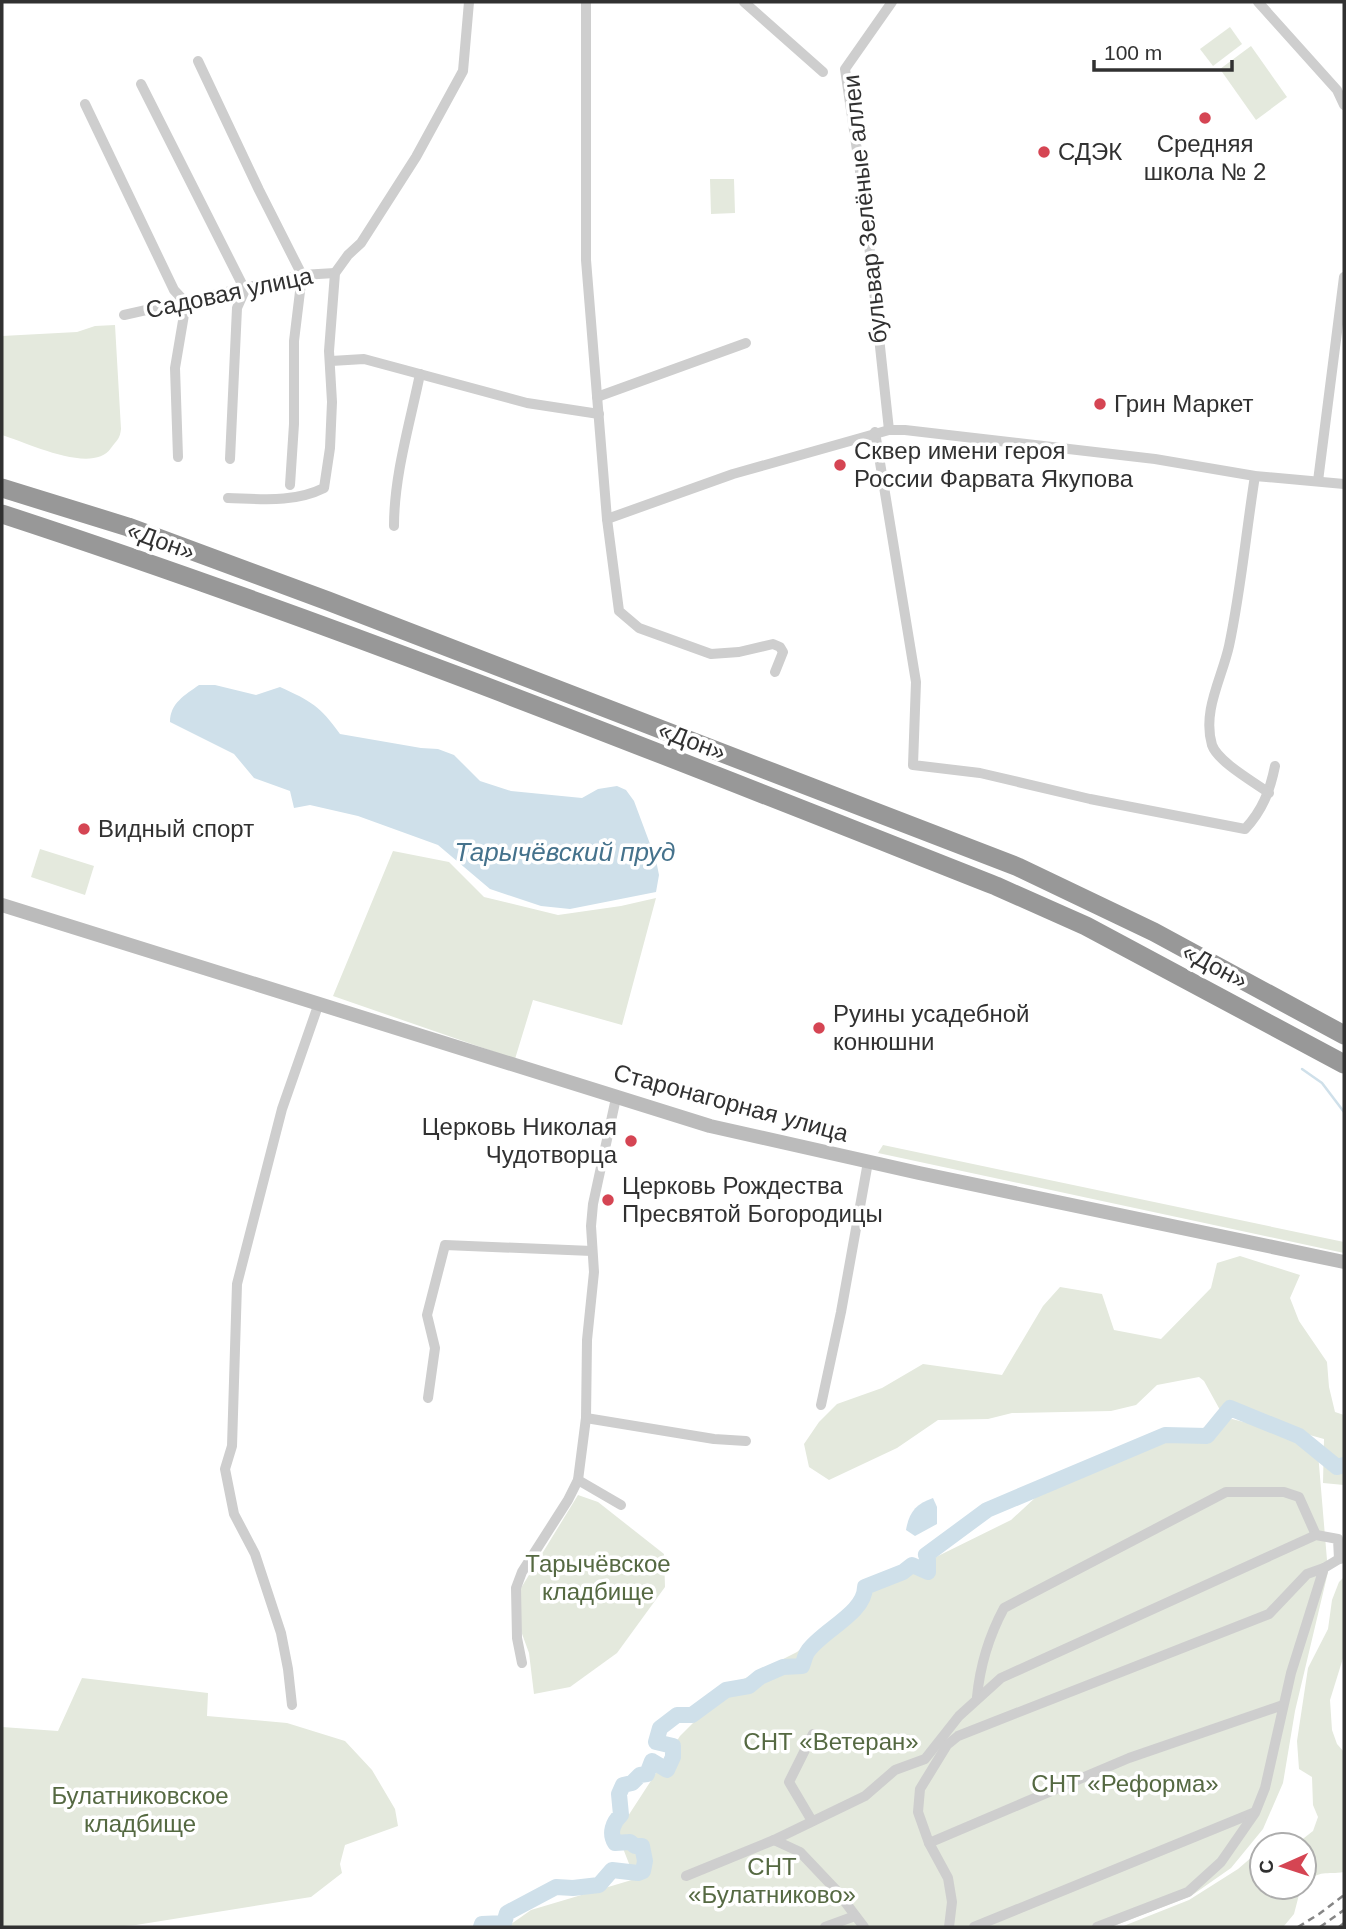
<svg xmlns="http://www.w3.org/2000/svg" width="1346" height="1929" font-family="Helvetica,sans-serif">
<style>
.green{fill:#e4e9dd}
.water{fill:#cfe0ea}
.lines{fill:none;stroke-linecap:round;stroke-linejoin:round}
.stream{stroke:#cfe0ea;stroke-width:2.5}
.river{stroke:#cfe0ea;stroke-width:16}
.minor{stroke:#cecece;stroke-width:10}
.secondary{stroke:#bbb;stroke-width:14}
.motorway{stroke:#989898;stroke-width:19}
.rail{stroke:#868686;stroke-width:2.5;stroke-dasharray:7 5;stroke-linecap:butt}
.poi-dot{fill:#d54553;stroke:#fff;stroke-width:2.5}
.labels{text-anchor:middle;stroke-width:7;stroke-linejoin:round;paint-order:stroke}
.poi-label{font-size:24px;fill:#313131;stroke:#fff;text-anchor:start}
.street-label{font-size:24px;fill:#313131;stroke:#fff}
.park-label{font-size:24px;fill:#556942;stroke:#fff}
.water-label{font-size:26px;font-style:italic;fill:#45728c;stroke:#fff}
</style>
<rect width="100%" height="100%" fill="#fff"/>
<g class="green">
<path d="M1230 27 1242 44 1213 66 1200 49Z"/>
<path d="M1251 46 1287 97 1256 120 1220 69Z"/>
<path d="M710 179H734L735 213 711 214Z"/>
<path d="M115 325 121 429C120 439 117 440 111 448 93 475 28 443 2 435V336L77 332 95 326Z"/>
<path d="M40 849 94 866 85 895 31 877Z"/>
<path d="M393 851 449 862 484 897 558 915 621 906 656 898 622 1025 533 1000 515 1059 333 996Z"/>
<path d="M883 1145 1344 1242V1253L878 1153Z"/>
<path d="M1240 1256 1300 1275 1290 1298 1299 1321 1327 1362 1329 1387 1335 1412 1344 1415V1485L1323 1483 1324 1439 1220 1410 1204 1381 1199 1377 1157 1385 1136 1405 1111 1411 1012 1413 988 1419 938 1420 897 1448 829 1480 809 1467 804 1444 819 1422 837 1404 882 1388 923 1364 1002 1375 1043 1306 1060 1287 1102 1294 1114 1330 1161 1339 1211 1288 1217 1263Z"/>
<path d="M1232 1419 1317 1441 1328 1572 1295 1711 1283 1783 1263 1829 1231 1868 1191 1896 1111 1927H507L531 1910 635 1879 617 1833 680 1736 730 1686 797 1652 865 1592 1011 1520 1064 1471Z"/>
<path d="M578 1495 598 1502 664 1554 665 1587 617 1653 570 1687 534 1694 529 1653 521 1631V1588Z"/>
<path d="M1344 1577V1655L1330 1700 1332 1730 1337 1744 1344 1752V1872C1326 1875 1320 1869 1304 1884V1845H1295L1313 1831 1318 1817 1313 1805 1312 1777 1299 1769 1297 1741 1308 1668 1328 1629 1332 1600 1339 1582Z"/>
<path d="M82 1678 208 1693 207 1716 287 1723 345 1741 372 1770 395 1809 398 1826 345 1845 340 1864 342 1873 311 1897 136 1925 112 1927H2V1727L58 1731Z"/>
<path d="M1260 1850 1262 1887H1301L1294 1914 1284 1926 1121 1927 1189 1900 1238 1869Z"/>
</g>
<g class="water">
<path d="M199 685H215L256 695 280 687C311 701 320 706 340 734L421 748 438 749 454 755 480 781 511 791 582 798 598 789 617 786 626 790 634 801 656 860 659 875 656 892 570 909 541 906 490 889 438 845 358 816 310 805 294 808 290 791 254 778 234 754 170 722C170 703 185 695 199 685Z"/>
<path d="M933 1498 937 1507V1524L915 1536 906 1530C909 1512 916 1504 933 1498Z"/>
</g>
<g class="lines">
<path class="stream" d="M1302 1069 1322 1083 1344 1112"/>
<path class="river" d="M481 1927 482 1924 504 1923 507 1913 556 1887 573 1888 599 1885 612 1870 638 1873 643 1871 645 1861 642 1846H635L630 1842 615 1843C609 1833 613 1822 621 1815L619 1794 623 1785 632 1783 640 1775 647 1774 652 1761 667 1770 673 1757V1746L656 1742 660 1728 677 1715H692L726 1690 749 1686 760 1677 783 1667 802 1666C804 1661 805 1655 808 1651 823 1630 865 1613 865 1587L903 1572 912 1565 928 1572V1560L926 1555 987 1510 1165 1435 1207 1436 1230 1408 1299 1436 1337 1467 1344 1465"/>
<g class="minor">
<path d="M586 2V260L607 519 619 611 639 628 711 654 739 652 773 644 780 647 783 652 775 672"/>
<path d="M744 2 823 72"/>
<path d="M1258 2 1337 90 1344 105"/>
<path d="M198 61 259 190 302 275 294 341V424L290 485"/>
<path d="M141 84 245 290 237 308 230 459"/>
<path d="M85 104 174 290 186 303 175 368 178 457"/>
<path d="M124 315 302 275 335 273"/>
<path d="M331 361 364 359 527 403 599 414"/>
<path d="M597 397 746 343"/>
<path d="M889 430 864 198 845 69 892 2"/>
<path d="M875 432 916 682 913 765 980 773 1090 799 1245 829C1262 811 1270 791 1275 766"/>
<path d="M1255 476C1246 532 1241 590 1229 646 1222 678 1202 711 1212 745 1218 762 1254 782 1269 793"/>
<path d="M1318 481 1344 277"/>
<path d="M228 498C261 499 294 503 324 488L330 448 332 402 329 351 335 273 348 255 361 243 416 157 463 71 469 2"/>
<path d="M607 519 733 474 889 430H905L1155 459 1255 476 1344 484"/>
<path d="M394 526C394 475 410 423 420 374"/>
<path d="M616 1098 593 1204 591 1226 594 1272 587 1340 586 1418 578 1480 621 1505"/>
<path d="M428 1398 435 1348 427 1315 445 1245 592 1251"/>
<path d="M821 1405 841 1312 868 1162"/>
<path d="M586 1418 714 1439 746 1441"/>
<path d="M522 1663 517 1638 516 1588 522 1572 568 1500 578 1480"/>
<path d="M977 1697C980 1666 989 1636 1004 1608L1226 1492H1284L1299 1497 1316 1535"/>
<path d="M292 1705 288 1669 281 1633 255 1554 234 1514 225 1469 232 1446 237 1284 282 1109 319 1003"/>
<path d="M812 1821 789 1782 813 1734"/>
<path d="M774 1840 800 1852 836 1890 864 1927"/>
<path d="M929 1843 1129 1758 1283 1705"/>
<path d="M686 1876 774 1840 865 1796 895 1770 925 1759 959 1716 1001 1678 1316 1535 1338 1539 1339 1559"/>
<path d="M825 1927 855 1916"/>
<path d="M949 1927 952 1902 948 1878 929 1843 918 1812 920 1789 947 1745 958 1736 1269 1614 1307 1574 1324 1568"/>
<path d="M974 1927 1253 1813"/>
<path d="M1097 1927 1188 1892 1221 1862 1255 1813 1265 1788 1291 1673 1324 1568 1339 1559 1344 1558"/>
</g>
<path class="secondary" d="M2 905 710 1126 919 1173 1344 1262"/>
<g class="motorway">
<path d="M2 488 128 527 328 601 1018 867 1154 932 1344 1035"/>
<path d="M2 514C338 624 667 756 996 886L1086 926 1344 1064"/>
</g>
<g class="rail">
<path d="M1298 1927 1319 1914 1344 1895"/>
<path d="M1320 1927 1344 1910"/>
<path d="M1339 1927 1344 1923"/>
</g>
</g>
<g class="poi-dot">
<circle cx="1205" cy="118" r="7"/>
<circle cx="1044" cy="152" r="7"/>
<circle cx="1100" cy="404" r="7"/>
<circle cx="840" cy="465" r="7"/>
<circle cx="84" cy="829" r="7"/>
<circle cx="819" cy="1028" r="7"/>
<circle cx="631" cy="1141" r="7"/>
<circle cx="608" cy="1200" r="7"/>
</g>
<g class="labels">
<g class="poi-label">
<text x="1205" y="152" text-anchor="middle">Средняя<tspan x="1205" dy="28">школа № 2</tspan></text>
<text x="1058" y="160">СДЭК</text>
<text x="1114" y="412">Грин Маркет</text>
<text x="854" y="459">Сквер имени героя<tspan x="854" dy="28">России Фарвата Якупова</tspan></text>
<text x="98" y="837">Видный спорт</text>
<text x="833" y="1022">Руины усадебной<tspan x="833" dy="28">конюшни</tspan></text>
<text x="617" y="1135" text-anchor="end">Церковь Николая<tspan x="617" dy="28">Чудотворца</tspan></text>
<text x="622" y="1194">Церковь Рождества<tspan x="622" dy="28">Пресвятой Богородицы</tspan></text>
</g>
<g class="street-label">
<text transform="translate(865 209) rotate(-96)" y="8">бульвар Зелёные аллеи</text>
<text transform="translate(229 293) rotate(-12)" y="8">Садовая улица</text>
<text transform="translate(161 541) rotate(20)" y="8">«Дон»</text>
<text transform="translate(692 741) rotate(21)" y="8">«Дон»</text>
<text transform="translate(1215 966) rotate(28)" y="8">«Дон»</text>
<text transform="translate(731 1103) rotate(15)" y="8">Старонагорная улица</text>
</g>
<g class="park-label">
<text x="598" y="1572">Тарычёвское<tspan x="598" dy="28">кладбище</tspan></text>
<text x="831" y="1750">СНТ «Ветеран»</text>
<text x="1125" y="1792">СНТ «Реформа»</text>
<text x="140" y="1804">Булатниковское<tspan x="140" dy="28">кладбище</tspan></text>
<text x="772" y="1875">СНТ<tspan x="772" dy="28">«Булатниково»</tspan></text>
</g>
<g class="water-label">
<text x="565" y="861">Тарычёвский пруд</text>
</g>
</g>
<rect width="1346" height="1929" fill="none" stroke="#313131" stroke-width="7"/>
<g transform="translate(1283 1866) rotate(267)"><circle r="33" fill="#ffffff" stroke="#adadad" stroke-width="2"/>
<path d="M0-5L12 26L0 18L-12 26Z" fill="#d54553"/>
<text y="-10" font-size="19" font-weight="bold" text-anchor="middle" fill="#313131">С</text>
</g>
<path d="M1094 60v10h138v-10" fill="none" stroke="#313131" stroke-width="3.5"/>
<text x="1104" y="60" font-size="21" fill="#313131" stroke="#ffffff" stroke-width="5" paint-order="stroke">100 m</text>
</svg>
